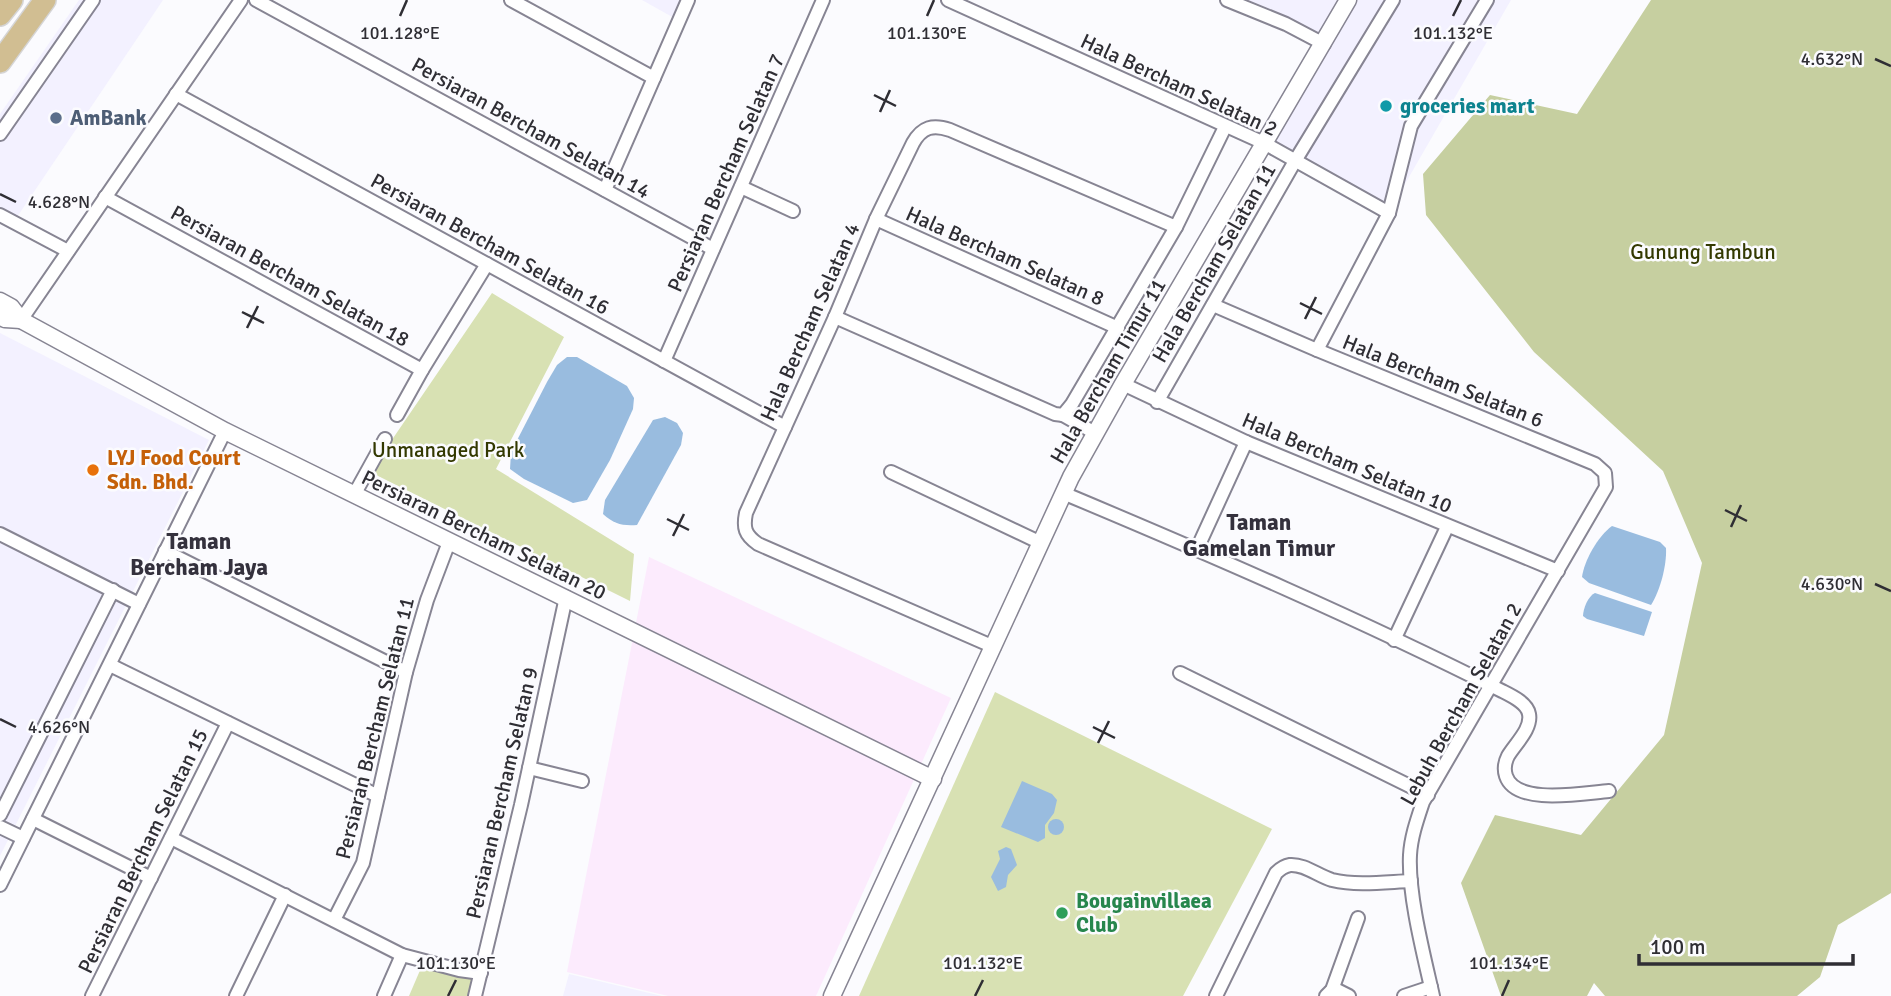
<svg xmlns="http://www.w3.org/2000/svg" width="1891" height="996" font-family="Signika,sans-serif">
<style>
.built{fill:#f3f1ff}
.industrial{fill:#fcebfd}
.green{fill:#d8e1b3}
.forest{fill:#c6cfa0}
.water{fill:#99bcdf}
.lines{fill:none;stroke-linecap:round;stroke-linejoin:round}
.minor-casing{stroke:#878593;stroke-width:16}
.tertiary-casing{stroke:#878593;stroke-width:19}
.primary-casing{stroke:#d5d5d6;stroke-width:24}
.minor{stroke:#fff;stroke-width:12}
.tertiary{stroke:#fff;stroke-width:16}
.primary{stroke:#d1be92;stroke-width:21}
.ticks{fill:none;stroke:#2f2e34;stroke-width:2.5}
.culture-dot{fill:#0f9aa8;stroke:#fbfbfe;stroke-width:2.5}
.service-dot{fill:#5c6f8a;stroke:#fbfbfe;stroke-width:2.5}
.food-dot{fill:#e8710a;stroke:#fbfbfe;stroke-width:2.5}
.leisure-dot{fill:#2e9e5b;stroke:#fbfbfe;stroke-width:2.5}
.labels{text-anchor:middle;stroke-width:5;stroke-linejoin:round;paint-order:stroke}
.street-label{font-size:21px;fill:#2f2e34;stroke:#fbfbfe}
.culture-label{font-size:21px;font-weight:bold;fill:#0d838f;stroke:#fbfbfe;text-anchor:start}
.service-label{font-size:21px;font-weight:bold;fill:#4e5e75;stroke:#fbfbfe;text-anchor:start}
.park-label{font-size:21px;fill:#333901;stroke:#fbfbfe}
.food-label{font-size:21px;font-weight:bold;fill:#c56008;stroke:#fbfbfe;text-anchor:start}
.leisure-label{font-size:21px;font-weight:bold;fill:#27864d;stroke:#fbfbfe;text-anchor:start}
.neighbourhood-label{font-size:23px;font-weight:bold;fill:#34313d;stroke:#fbfbfe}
.ticks-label{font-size:18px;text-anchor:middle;fill:#2f2e34;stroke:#fbfbfe;stroke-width:5;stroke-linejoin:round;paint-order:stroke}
</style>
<rect width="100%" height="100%" fill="#fbfbfe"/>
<g class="built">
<path d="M79 0H163L17 217 0 209V114Z"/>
<path d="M642 0H693L683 23Z"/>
<path d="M1239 0H1511L1390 210 1266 144 1323 44Z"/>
<path d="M0 333 209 440 0 856Z"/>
<path d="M569 974 662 996H563Z"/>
</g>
<path class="industrial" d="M649 557 951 698 816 996H668L567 972Z"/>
<g class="green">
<path d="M492 293 564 337 496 469 634 554 630 601 370 472Z"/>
<path d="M995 692 1272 829 1183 996H859Z"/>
<path d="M421 968 474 974 468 996H409Z"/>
</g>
<path class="forest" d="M1651 0H1891V893L1838 925 1820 977 1797 996H1605L1594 983 1587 996H1501L1461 883 1495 815 1581 835 1664 735 1702 563 1663 471 1534 352 1426 215 1423 174 1490 95 1577 114Z"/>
<g class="water">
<path d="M567 357H577L627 386 634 398 633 409 610 460 587 500 573 503 524 479 510 469 511 452 547 382 557 365Z"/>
<path d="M665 417 677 423 683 433 681 445 637 525C622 526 614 524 603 514L605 500 653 420Z"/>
<path d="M1612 526 1660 542 1666 548C1667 565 1660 591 1651 605L1589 583 1582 577C1584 561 1598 536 1612 526Z"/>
<path d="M1595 593 1652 612 1644 636 1587 619 1583 616C1583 609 1588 596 1595 593Z"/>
<path d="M1022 781 1052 794 1057 800 1054 813 1045 825V838L1038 842 1001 827Z"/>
<circle cx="1056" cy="827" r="8"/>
<path d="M1006 847 1011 849 1017 865 1008 875 1006 887 998 891 991 877 1000 859 998 851Z"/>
</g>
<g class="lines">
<g class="minor-casing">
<g id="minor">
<path d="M256 0 713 249"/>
<path d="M511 0 654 78"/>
<path d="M948 0 1264 143 1389 213"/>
<path d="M1227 0 1286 24 1324 44"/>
<path d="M176 94 785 427"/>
<path d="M0 134 93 0"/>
<path d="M741 187 793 211"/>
<path d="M605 190 688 0"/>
<path d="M105 197 422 370 487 264"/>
<path d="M0 215 68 251"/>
<path d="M876 219 1118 328"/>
<path d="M1213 305 1317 350 1595 464 1605 473 1606 487 1423 802C1417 820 1411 837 1410 855 1408 895 1424 956 1433 996"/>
<path d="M835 317 1055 414 1063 415 1072 404 1176 227 1225 127"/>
<path d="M21 320 241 0"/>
<path d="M1317 350 1389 213 1411 126 1487 0"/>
<path d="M664 361 823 0"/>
<path d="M1123 384 1246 442 1558 571"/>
<path d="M1157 402 1295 161 1393 0"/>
<path d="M397 415 422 370"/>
<path d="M1063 415 1095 433"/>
<path d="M891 472 1041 543"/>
<path d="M1063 493C1211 555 1359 619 1502 691 1512 696 1527 703 1529 714 1532 729 1515 744 1508 756 1505 762 1504 770 1506 776 1516 806 1583 793 1609 791"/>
<path d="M354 495 385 439"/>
<path d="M0 534 139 604"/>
<path d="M1197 549 1246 442"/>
<path d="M165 551 406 672"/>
<path d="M1394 640 1447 527"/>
<path d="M994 647 758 544C745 535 743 528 746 513L835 317 876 219 913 143C922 127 933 124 950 130L1176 227"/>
<path d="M110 665 378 796"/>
<path d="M1180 673 1428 795"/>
<path d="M529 768 582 781"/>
<path d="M0 815 113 590"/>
<path d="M33 819 151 878"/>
<path d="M0 827 23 838"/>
<path d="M171 838 402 955 459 970 481 973"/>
<path d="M0 885 225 431"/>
<path d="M334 920 363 863 406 672 427 600 449 542"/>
<path d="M1332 990H1337L1349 996"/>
<path d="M92 996 228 723"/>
<path d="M236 996 285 895"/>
<path d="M384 996 402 955"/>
<path d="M475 996 521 805 566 597"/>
<path d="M1216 996 1276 873C1280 869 1284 866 1290 865 1305 864 1318 876 1332 880 1357 886 1386 882 1411 881"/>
<path d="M1326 996 1332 990 1358 918"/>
<path d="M1404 996 1431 987"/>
</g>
</g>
<g class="tertiary-casing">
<g id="tertiary">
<path d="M0 301 11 307 21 320 225 431 933 779"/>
<path d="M0 317 5 319 21 320"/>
<path d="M832 996 1071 477 1123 384 1348 0"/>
</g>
</g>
<g class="primary-casing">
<g id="primary">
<path d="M0 15 12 0"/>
<path d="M0 62 45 0"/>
</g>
</g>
<use href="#minor" class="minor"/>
<use href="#tertiary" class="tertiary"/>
<use href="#primary" class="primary"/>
</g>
<path class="ticks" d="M400 16 407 0M927 16 934 0M1453 16 1461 0M1875 59 1891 66M874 95 896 106M880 112 890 90M0 194 16 202M1300 303 1322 314M242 312 264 323M1305 319 1316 297M247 328 258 306M1725 510 1747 521M667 519 689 530M1731 527 1741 505M673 536 684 514M1875 584 1891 591M0 719 16 727M1093 727 1115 738M1098 743 1109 721M448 996 456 980M975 996 983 980M1502 996 1509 980"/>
<circle class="culture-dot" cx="1386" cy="106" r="7"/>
<circle class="service-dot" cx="56" cy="118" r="7"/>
<circle class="food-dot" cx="93" cy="470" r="7"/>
<circle class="leisure-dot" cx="1062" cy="913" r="7"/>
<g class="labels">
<g class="street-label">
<text transform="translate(1179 85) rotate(25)" y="7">Hala Bercham Selatan 2</text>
<text transform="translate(531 128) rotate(29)" y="7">Persiaran Bercham Selatan 14</text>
<text transform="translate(726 173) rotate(-66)" y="7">Persiaran Bercham Selatan 7</text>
<text transform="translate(490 244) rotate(29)" y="7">Persiaran Bercham Selatan 16</text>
<text transform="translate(1005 256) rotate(24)" y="7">Hala Bercham Selatan 8</text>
<text transform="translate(1214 263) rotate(-60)" y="7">Hala Bercham Selatan 11</text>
<text transform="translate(290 276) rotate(29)" y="7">Persiaran Bercham Selatan 18</text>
<text transform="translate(810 322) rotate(-66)" y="7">Hala Bercham Selatan 4</text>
<text transform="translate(1108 371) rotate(-60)" y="7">Hala Bercham Timur 11</text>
<text transform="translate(1443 381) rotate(22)" y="7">Hala Bercham Selatan 6</text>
<text transform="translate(1347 463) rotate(23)" y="7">Hala Bercham Selatan 10</text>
<text transform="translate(484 535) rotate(26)" y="7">Persiaran Bercham Selatan 20</text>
<text transform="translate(1461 704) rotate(-61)" y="7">Lebuh Bercham Selatan 2</text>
<text transform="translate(375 728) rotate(-76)" y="7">Persiaran Bercham Selatan 11</text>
<text transform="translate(502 793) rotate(-77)" y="7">Persiaran Bercham Selatan 9</text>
<text transform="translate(143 851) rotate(-64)" y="7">Persiaran Bercham Selatan 15</text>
</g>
<g class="culture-label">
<text x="1400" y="113">groceries mart</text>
</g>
<g class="service-label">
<text x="70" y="125">AmBank</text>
</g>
<g class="park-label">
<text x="1703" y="259">Gunung Tambun</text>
<text x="448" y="457">Unmanaged Park</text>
</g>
<g class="food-label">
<text x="107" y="465">LYJ Food Court<tspan x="107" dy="24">Sdn. Bhd.</tspan></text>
</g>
<g class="leisure-label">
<text x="1076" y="908">Bougainvillaea<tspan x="1076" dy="24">Club</tspan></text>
</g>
<g class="neighbourhood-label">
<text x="1259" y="530">Taman<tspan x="1259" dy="26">Gamelan Timur</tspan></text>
<text x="199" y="549">Taman<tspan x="199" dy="26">Bercham Jaya</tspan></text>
</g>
</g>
<g class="ticks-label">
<text x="400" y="39">101.128°E</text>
<text x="927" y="39">101.130°E</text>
<text x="1453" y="39">101.132°E</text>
<text x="1832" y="65">4.632°N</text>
<text x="59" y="208">4.628°N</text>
<text x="1832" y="590">4.630°N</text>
<text x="59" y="733">4.626°N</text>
<text x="456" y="969">101.130°E</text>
<text x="983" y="969">101.132°E</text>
<text x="1509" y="969">101.134°E</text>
</g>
<path d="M1639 954v10h214v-10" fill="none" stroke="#2f2e34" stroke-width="3.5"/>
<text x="1650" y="954" font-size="21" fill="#2f2e34" stroke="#fbfbfe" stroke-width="5" paint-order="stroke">100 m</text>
</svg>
